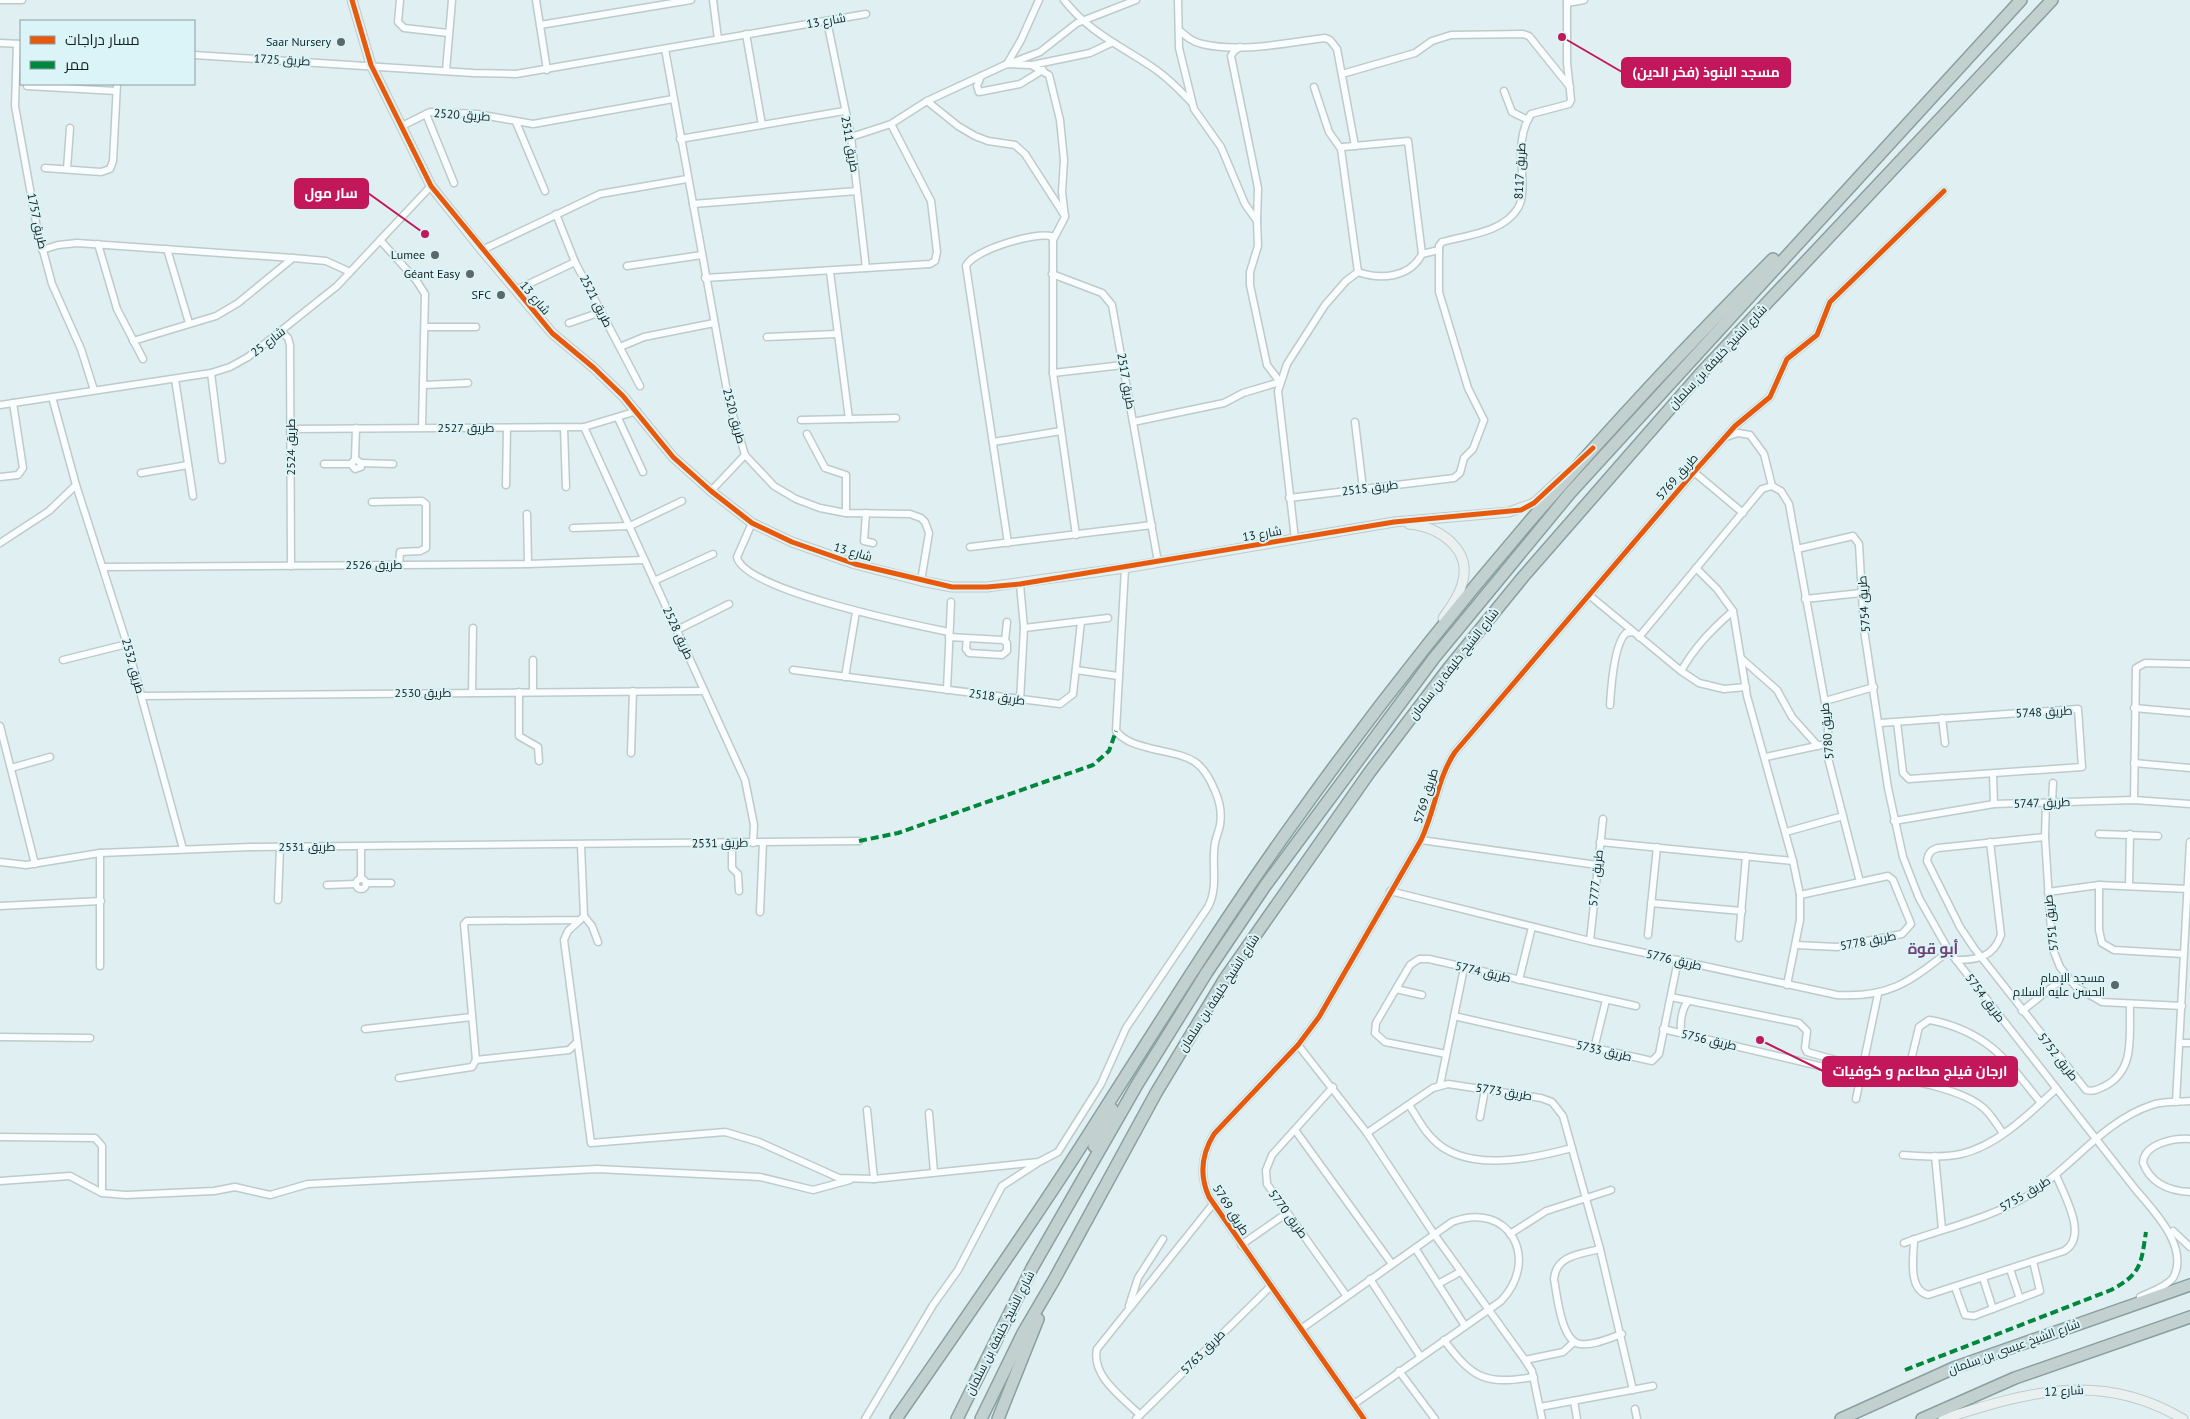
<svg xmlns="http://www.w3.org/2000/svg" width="2190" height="1419" font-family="'PT Sans',Cairo,sans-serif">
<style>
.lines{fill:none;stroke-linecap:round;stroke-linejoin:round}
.street-casing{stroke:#becacb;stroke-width:9}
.secondary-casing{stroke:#becacb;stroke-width:11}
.highway-casing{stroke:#8a9f9e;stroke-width:14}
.street{stroke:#fafdfd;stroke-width:6}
.secondary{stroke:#e9f0ef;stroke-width:9}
.highway{stroke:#c2d1d0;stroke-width:11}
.quiet{stroke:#00873e;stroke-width:4;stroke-dasharray:8 4;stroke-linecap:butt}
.cycleway-casing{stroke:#daf4f7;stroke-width:8}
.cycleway{stroke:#e8590c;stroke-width:5}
.poi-dot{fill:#5d686a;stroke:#daf4f7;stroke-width:2}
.labels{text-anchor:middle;stroke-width:4;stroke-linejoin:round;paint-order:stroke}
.street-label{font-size:12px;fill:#162021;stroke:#daf4f7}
.poi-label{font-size:12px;fill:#162021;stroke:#daf4f7;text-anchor:end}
.quarter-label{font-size:15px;font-weight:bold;fill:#704176;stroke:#daf4f7}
.leader{fill:none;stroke:#c2185b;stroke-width:2}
.callout-dot{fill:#c2185b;stroke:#daf4f7;stroke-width:2}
.callout{fill:#c2185b;stroke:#c2185b;stroke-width:2}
.callout-label{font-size:14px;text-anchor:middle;font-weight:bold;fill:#fff}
</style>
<rect width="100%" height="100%" fill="#e0eff1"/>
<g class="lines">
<g class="street-casing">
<g id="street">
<path d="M0 0H22"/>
<path d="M400 0 398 22 404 28 448 33"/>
<path d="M536 0 547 70"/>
<path d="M713 0 718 39"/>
<path d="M1064 0C1088 31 1117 44 1149 65 1165 75 1179 89 1192 103"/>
<path d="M1567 3 1584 0"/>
<path d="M827 21 851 137 866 268"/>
<path d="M540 25 691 0"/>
<path d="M1179 30C1186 36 1192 42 1202 44 1241 53 1285 43 1325 38L1330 40 1337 49 1355 146"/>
<path d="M746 34 762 125"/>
<path d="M0 43 21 44"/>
<path d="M17 44 15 106 37 228 52 284 81 349 94 390"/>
<path d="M1240 47 1234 51 1231 56 1258 188 1257 221"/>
<path d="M665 49 729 402 745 455 774 486 796 499 820 508 846 513 910 514 921 518 925 522 929 533 921 581"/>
<path d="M194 55 473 73 516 74 866 14"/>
<path d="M1011 63 1040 52 1077 23 1136 0"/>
<path d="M1007 64 1021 40 1039 0"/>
<path d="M1032 65 1090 53 1111 43"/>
<path d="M446 71 452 0"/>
<path d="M1342 74 1415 53 1432 41 1451 35 1523 34 1529 36 1570 87"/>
<path d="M981 76 977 86 979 92 1020 84 1043 70"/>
<path d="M27 86 116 91"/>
<path d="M1314 87 1329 132 1341 149 1358 272"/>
<path d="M1504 91 1512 112 1528 120"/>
<path d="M927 101 958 126 975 136 988 141 1015 145 1025 154 1065 216"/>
<path d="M426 114 454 183"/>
<path d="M516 122 545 191"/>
<path d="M402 126 430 112 477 114 533 124 673 99"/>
<path d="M851 137 891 124 927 101 1007 64 1031 65 1049 75 1060 120 1064 160 1062 192 1065 217 1053 240V373L1076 535"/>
<path d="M680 139 844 111"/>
<path d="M45 168 101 172 110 169 113 161 117 84"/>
<path d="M67 169 70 128"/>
<path d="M693 204 857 191"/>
<path d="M556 214 575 262 640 386"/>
<path d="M380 240 416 280 425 294 422 427"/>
<path d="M98 244 117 309 143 359"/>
<path d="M167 249 189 323"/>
<path d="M42 250 58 245 77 243 293 258 326 261 350 272"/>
<path d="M482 250 600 194 687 179"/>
<path d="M1422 254 1439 250"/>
<path d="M627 266 702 255"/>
<path d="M830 272 849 419"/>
<path d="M1052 274 1102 293 1112 305 1158 562"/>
<path d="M705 278 930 264 935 261 937 252 931 201 891 124"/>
<path d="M516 290 575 262"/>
<path d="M569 323 601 312"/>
<path d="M426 327H476"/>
<path d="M281 331 288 338 290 345 291 566"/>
<path d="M767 337 836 334"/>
<path d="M133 341 216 316 238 303 293 258"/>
<path d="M620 347 644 337 714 323"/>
<path d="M211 373 222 460"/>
<path d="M1053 373 1123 365"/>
<path d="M175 379 193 496"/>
<path d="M424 385 468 383"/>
<path d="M52 397 76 485 127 644 183 849"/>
<path d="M0 405 211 373 230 367 248 357 337 286 431 186"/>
<path d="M618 418 643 472"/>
<path d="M801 420 896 418"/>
<path d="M1133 422 1224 403 1243 393 1280 382 1267 365 1250 285V272L1258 246 1257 221 1245 204 1221 147 1194 109 1179 48 1178 0"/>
<path d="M1355 422 1363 489"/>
<path d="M584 427 745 780 754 825 753 843"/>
<path d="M564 428 566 487"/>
<path d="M291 429 584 427 637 411"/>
<path d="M807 434 825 468 846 475V513"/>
<path d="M1726 437 1738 433 1750 435 1764 454 1772 486"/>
<path d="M993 442 1061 431"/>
<path d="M355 459 356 428"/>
<path d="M361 463 393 464"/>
<path d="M324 464H351L355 459 361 463V467L355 469 351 464"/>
<path d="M1694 472 1743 513"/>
<path d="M141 473 188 465"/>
<path d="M0 477 18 475 23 468 13 403"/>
<path d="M506 485 507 428"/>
<path d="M711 491 745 455"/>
<path d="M1289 498 1454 478 1460 473 1464 458 1473 449 1484 420 1468 388 1439 292V246L1442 242C1466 235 1503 233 1518 208 1526 195 1521 169 1521 154 1521 140 1523 126 1531 114L1569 104 1571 100 1567 63V0"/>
<path d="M372 502 422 501 426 504V548L420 551 400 552 399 565"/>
<path d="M866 513 864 541 873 543"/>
<path d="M527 514 528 564"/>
<path d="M752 523 737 557C743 590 915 625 949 632"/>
<path d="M573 528 630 526 682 501"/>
<path d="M1295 539 1278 391 1287 364 1325 305 1346 281 1358 272C1380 280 1410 278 1422 254L1408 141 1343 147 1341 149"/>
<path d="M0 543 49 511 76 485"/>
<path d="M1008 543 966 266C973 250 1035 232 1051 236L1053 240"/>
<path d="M970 547 1152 525"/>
<path d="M1797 549 1853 536 1859 544 1864 630 1888 788 1903 857 1919 898 1949 951 2136 1190C2154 1211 2190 1248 2173 1278 2166 1287 2150 1292 2140 1297"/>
<path d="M104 567 528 564 644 560"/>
<path d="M1696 568 1717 589 1733 611 1747 696 1793 861 1800 895V920L1787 985"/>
<path d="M654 581 713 554"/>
<path d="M1020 584 1024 628 1020 701"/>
<path d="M1589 595 1681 671 1699 683 1724 689 1746 687"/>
<path d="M1805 599 1861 593"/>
<path d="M1024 628 1108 618"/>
<path d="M677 630 729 604"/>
<path d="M949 637 1003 640 1007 643V651L1002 655 969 653 966 649 967 638"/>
<path d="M1639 637 1762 489 1772 486 1781 491 1789 504 1828 719V758L1860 882"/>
<path d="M1005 641 1007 622"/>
<path d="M1742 659 1777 690 1792 717 1818 746"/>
<path d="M63 660 127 644"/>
<path d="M533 660V692"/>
<path d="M793 670 1060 704 1073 694 1081 622"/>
<path d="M1076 670 1118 676"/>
<path d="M1681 671C1695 647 1711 630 1733 611"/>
<path d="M845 677 856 612"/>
<path d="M947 690 951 602"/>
<path d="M519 692V736L538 747 539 761"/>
<path d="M472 693 473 628"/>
<path d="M142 696 704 691"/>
<path d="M1825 701 1874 687"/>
<path d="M1610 705C1611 688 1614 644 1626 633L1633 632"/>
<path d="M2134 708 2190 713"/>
<path d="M1942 718 1945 743"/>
<path d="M1880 723 2078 709 2082 767 1909 779 1903 773 1897 722"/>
<path d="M0 726 35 864"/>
<path d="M631 753 633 691"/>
<path d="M1766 757 1821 745"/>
<path d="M2134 763 2190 768"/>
<path d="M11 768 50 757"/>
<path d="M1993 774 1994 804"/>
<path d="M2134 800 2136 668 2145 663 2190 664"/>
<path d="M2052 802 2053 783"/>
<path d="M2046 803 2045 837 2052 947 2060 967 2076 987 2102 1002 2182 1006"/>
<path d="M1894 821 1994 804 2134 800 2190 804"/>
<path d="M1786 832 1843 816"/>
<path d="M2099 834 2158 836"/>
<path d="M2045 837 1938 848C1931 850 1928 853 1927 861L1960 927 1974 948 2086 1090C2094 1092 2098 1089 2105 1086 2136 1070 2129 1035 2130 1004"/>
<path d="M1421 840 1597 865"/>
<path d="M1600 842 1793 861"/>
<path d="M732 843V868L738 874 739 891"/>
<path d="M581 846 584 916"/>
<path d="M361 847V879"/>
<path d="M100 853V966"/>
<path d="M0 862 26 865 100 853 250 847 859 841"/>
<circle cx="361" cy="884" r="5"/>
<path d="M366 883H391"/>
<path d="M327 885 356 884"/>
<path d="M2099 885V930L2102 943 2114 950 2183 954"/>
<path d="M2129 886 2130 834"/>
<path d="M1390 891 1590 941 1837 995C1890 998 1909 982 1949 951"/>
<path d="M2048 892 2099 885 2188 889"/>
<path d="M278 900 280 847"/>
<path d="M1651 903 1742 911"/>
<path d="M0 906 101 901"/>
<path d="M760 912 763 843"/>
<path d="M584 916 592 926 598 942"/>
<path d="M580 920 568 931 564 940 591 1143 725 1132 759 1142 839 1178 874 1179 1039 1162 1058 1152 1101 1084 1126 1028 1208 907C1219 886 1211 866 1215 843 1216 837 1219 831 1220 825 1222 813 1220 802 1215 791 1201 756 1187 757 1153 749 1139 745 1126 743 1116 731L1125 568"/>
<path d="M1648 935 1657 847"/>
<path d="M1739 938 1746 856"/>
<path d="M1590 941 1603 819"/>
<path d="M1796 945 1837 947 1902 934 1911 924 1893 880 1888 876 1800 895"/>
<path d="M1956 960C1977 960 1993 958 2001 935L1990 842"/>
<path d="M1519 980 1532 927"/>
<path d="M1396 989 1422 995"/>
<path d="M1671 997 1799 1023 1807 1031 1805 1048 1807 1052 1853 1065 1862 1071"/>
<path d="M2022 1011 2066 976"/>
<path d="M1454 1016 1652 1061 1659 1054 1678 960"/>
<path d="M365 1029 472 1017"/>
<path d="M1663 1029 1849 1073 1862 1071C1894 1078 1956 1086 1981 1106 1990 1112 1996 1124 2003 1133"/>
<path d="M1682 1033C1679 1025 1682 1006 1689 1001"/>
<path d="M0 1037 90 1038"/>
<path d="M576 1043 569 1050 476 1060 464 924 467 921 580 920 584 916"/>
<path d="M2180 1043H2190"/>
<path d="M1298 1045 1367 1133 1434 1234 1525 1360 1532 1371 1542 1419"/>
<path d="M1594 1049 1606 1000"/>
<path d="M1446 1054 1385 1042 1375 1033 1376 1023 1410 965 1419 959H1429L1636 1006"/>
<path d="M399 1078 472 1067 476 1060"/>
<path d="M1906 1081 1919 1027 1929 1020 1935 1021C1990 1034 2007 1061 2041 1103"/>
<path d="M1440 1085 1464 968"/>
<path d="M1333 1087 1272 1155 1266 1170 1267 1184 1346 1295"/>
<path d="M1856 1099 1878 994"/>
<path d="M2176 1102 2190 842"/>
<path d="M1409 1105C1416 1115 1422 1128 1431 1137 1463 1174 1531 1159 1572 1148"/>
<path d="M867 1110 874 1179"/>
<path d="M929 1113 934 1172"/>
<path d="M1480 1117 1485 1089"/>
<path d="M1295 1130 1392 1264"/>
<path d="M1367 1133 1433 1088 1448 1084 1541 1098 1552 1102 1563 1116 1600 1249 1633 1390"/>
<path d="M0 1137 95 1138 102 1146V1193"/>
<path d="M2190 1139C2175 1138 2144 1143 2143 1163 2151 1184 2169 1191 2190 1192"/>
<path d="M1903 1155C1922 1156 1942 1158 1961 1154 1997 1146 2030 1113 2056 1089"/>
<path d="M1935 1156 1942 1229"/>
<path d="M0 1181 70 1176 102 1193 126 1195 214 1191 235 1187 270 1195 308 1184 597 1169 760 1177 813 1190 850 1180"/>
<path d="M2173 1231 2190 1247"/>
<path d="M1510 1234 1546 1211 1611 1190"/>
<path d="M1914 1239C1914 1256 1907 1289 1928 1295L2064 1251C2089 1237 2064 1195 2056 1175"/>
<path d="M1904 1243C1945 1228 1991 1218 2029 1195 2071 1168 2103 1121 2152 1105 2163 1101 2178 1102 2190 1101"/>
<path d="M1241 1245 1287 1213"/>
<path d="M1415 1248 1465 1326"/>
<path d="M1600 1249C1581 1254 1556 1255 1554 1279 1557 1295 1561 1341 1580 1344 1593 1346 1610 1338 1622 1334"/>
<path d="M2010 1269 2020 1299"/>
<path d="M1983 1278 1993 1309"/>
<path d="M1370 1279 1420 1356"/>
<path d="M1438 1284 1460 1272"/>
<path d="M1955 1287 1965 1315 1974 1316 2040 1291 2033 1261"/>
<path d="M1129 1306 1138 1278 1163 1239"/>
<path d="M1301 1329 1452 1222C1509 1200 1541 1259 1501 1301L1354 1404"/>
<path d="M1444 1340C1473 1379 1485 1385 1534 1377"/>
<path d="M1525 1360 1563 1352 1574 1342"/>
<path d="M1399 1371 1435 1419"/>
<path d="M1574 1401 1577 1419"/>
<path d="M1540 1407 1653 1386"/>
<path d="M1635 1409 1637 1419"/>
<path d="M1140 1415C1122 1397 1091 1376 1097 1349L1213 1204"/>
<path d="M865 1419 933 1305 958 1270 1002 1186 1036 1164"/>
<path d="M1136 1419 1271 1286"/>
<path d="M1364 1419 1209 1197C1199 1175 1201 1155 1214 1134L1298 1045 1319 1017 1421 840C1435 811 1437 779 1455 752L1694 472 1735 426 1770 397 1787 359 1817 335 1830 302 1944 191"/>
</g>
</g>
<g class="secondary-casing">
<g id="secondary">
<path d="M352 0 371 65 431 186 482 250 552 333 594 368 623 396 673 457 711 491 752 523 792 542 855 564 921 581 952 587H987L1125 568 1394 522 1509 512 1534 503 1562 477"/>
<path d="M1409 524C1439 527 1473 549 1462 584 1459 596 1450 608 1443 618"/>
<path d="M1943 1419C2028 1392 2101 1370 2183 1419"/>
</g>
</g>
<g class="highway-casing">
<g id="highway">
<path d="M1094 1146 1112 1109"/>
<path d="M896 1419C954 1335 1013 1251 1069 1165 1143 1050 1214 933 1294 822 1437 621 1598 434 1773 259"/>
<path d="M957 1419 1032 1268 1138 1083 1207 972 1265 886 1434 658 1570 493 2021 0"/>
<path d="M981 1419 1023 1333 1054 1280 1156 1093 1224 980 1369 773 1448 669 1523 577 1701 373 2052 0"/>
<path d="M998 1419 1038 1319"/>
<path d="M1841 1419 1956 1367 2190 1285"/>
<path d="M1922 1419 2015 1378 2190 1317"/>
</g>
</g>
<use href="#street" class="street"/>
<use href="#secondary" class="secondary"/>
<use href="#highway" class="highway"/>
<g class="quiet">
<path d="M859 841 898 833 1093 765 1109 751 1116 731"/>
<path d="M1905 1370 2111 1290C2142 1274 2141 1263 2146 1232"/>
</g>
<g class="cycleway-casing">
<g id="cycleway">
<path d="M352 0 371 65 431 186 552 333 594 368 623 396 673 457 711 491 752 523 792 542 855 564 952 587H987L1020 584 1394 522 1521 510 1534 503 1593 448"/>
<path d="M1364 1419 1209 1197C1199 1175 1201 1155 1214 1134L1298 1045 1319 1017 1421 840C1435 811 1437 779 1455 752L1694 472 1735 426 1770 397 1787 359 1817 335 1830 302 1944 191"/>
</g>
</g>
<use href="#cycleway" class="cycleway"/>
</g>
<g class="poi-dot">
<circle cx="341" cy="42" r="5"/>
<circle cx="435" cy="255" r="5"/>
<circle cx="470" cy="274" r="5"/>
<circle cx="501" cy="295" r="5"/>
<circle cx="2115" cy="985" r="5"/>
</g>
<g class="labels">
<g class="street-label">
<text transform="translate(826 21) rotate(-10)" y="4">شارع 13</text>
<text transform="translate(282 60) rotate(3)" y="4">طريق 1725</text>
<text transform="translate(462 115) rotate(4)" y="4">طريق 2520</text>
<text transform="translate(850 144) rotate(80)" y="4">طريق 2511</text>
<text transform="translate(1520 171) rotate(-87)" y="4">طريق 8117</text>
<text transform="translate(37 221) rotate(78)" y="4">طريق 1757</text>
<text transform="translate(535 298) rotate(50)" y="4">شارع 13</text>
<text transform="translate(596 301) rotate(63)" y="4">طريق 2521</text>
<text transform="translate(268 342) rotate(-38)" y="4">شارع 25</text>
<text transform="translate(1718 357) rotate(-47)" y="4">شارع الشيخ خليفة بن سلمان</text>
<text transform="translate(1126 381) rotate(80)" y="4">طريق 2517</text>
<text transform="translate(734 416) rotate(75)" y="4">طريق 2520</text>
<text x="466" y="432">طريق 2527</text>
<text transform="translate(291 447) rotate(-90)" y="4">طريق 2524</text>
<text transform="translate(1677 477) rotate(-49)" y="4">طريق 5769</text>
<text transform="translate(1370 488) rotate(-7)" y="4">طريق 2515</text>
<text transform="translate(1262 534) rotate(-10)" y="4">شارع 13</text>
<text transform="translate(853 552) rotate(16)" y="4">شارع 13</text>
<text x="374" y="569">طريق 2526</text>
<text transform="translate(1864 604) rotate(-94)" y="4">طريق 5754</text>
<text transform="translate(678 633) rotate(65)" y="4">طريق 2528</text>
<text transform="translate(1454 664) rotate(-52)" y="4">شارع الشيخ خليفة بن سلمان</text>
<text transform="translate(133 666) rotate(75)" y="4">طريق 2532</text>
<text x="423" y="697">طريق 2530</text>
<text transform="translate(997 697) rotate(8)" y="4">طريق 2518</text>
<text transform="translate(2044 712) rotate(-3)" y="4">طريق 5748</text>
<text transform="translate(1827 731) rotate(-95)" y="4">طريق 5780</text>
<text transform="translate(1426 796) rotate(-73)" y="4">طريق 5769</text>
<text transform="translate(2042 803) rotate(-2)" y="4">طريق 5747</text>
<text transform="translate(720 843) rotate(-1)" y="4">طريق 2531</text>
<text x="307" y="851">طريق 2531</text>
<text transform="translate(1596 878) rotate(-84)" y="4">طريق 5777</text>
<text transform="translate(2051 923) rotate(-96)" y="4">طريق 5751</text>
<text transform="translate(1868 941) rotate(-11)" y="4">طريق 5778</text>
<text transform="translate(1674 960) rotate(13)" y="4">طريق 5776</text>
<text transform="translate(1483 972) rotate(13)" y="4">طريق 5774</text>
<text transform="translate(1219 993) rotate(-57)" y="4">شارع الشيخ خليفة بن سلمان</text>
<text transform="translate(1985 998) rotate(53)" y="4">طريق 5754</text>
<text transform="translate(1709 1040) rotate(13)" y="4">طريق 5756</text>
<text transform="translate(1604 1051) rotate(13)" y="4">طريق 5733</text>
<text transform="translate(2058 1057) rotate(52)" y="4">طريق 5752</text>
<text transform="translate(1504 1092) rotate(9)" y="4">طريق 5773</text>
<text transform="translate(2025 1194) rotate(-31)" y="4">طريق 5755</text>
<text transform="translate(1231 1210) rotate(58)" y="4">طريق 5769</text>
<text transform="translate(1288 1214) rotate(54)" y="4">طريق 5770</text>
<text transform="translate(1000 1333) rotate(-63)" y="4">شارع الشيخ خليفة بن سلمان</text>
<text transform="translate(2014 1347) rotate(-20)" y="4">شارع الشيخ عيسى بن سلمان</text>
<text transform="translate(1203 1352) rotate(-45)" y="4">طريق 5763</text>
<text transform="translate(2064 1391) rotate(-3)" y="4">شارع 12</text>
</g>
<g class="poi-label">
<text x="331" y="46">Saar Nursery</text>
<text x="425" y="259">Lumee</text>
<text x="460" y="278">Géant Easy</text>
<text x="491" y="299">SFC</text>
<text x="2105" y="982">مسجد الإمام<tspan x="2105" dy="14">الحسن عليه السلام</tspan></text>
</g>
<g class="quarter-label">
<text x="1933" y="954">أبو قوة</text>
</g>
</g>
<path class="leader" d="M1562 37L1622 72M425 234L368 193M1760 1040L1823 1071"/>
<g class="callout-dot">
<circle cx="1562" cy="37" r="5"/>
<circle cx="425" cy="234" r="5"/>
<circle cx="1760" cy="1040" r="5"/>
</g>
<g class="callout">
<rect x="1622" y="58" width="168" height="29" rx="5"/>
<rect x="295" y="179" width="73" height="29" rx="5"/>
<rect x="1823" y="1057" width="194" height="29" rx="5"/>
</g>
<g class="callout-label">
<text x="1706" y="77">مسجد البنوذ (فخر الدين)</text>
<text x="331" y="198">سار مول</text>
<text x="1920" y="1076">ارجان فيلج مطاعم و كوفيات</text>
</g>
<rect x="20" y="20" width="175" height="65" fill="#daf4f7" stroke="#8c9fa1"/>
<rect x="30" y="36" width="25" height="8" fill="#e8590c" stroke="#8c9fa1"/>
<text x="65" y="45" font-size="15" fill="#162021">مسار دراجات</text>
<rect x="30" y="61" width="25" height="8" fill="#00873e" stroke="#8c9fa1"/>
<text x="65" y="70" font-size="15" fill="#162021">ممر</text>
</svg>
